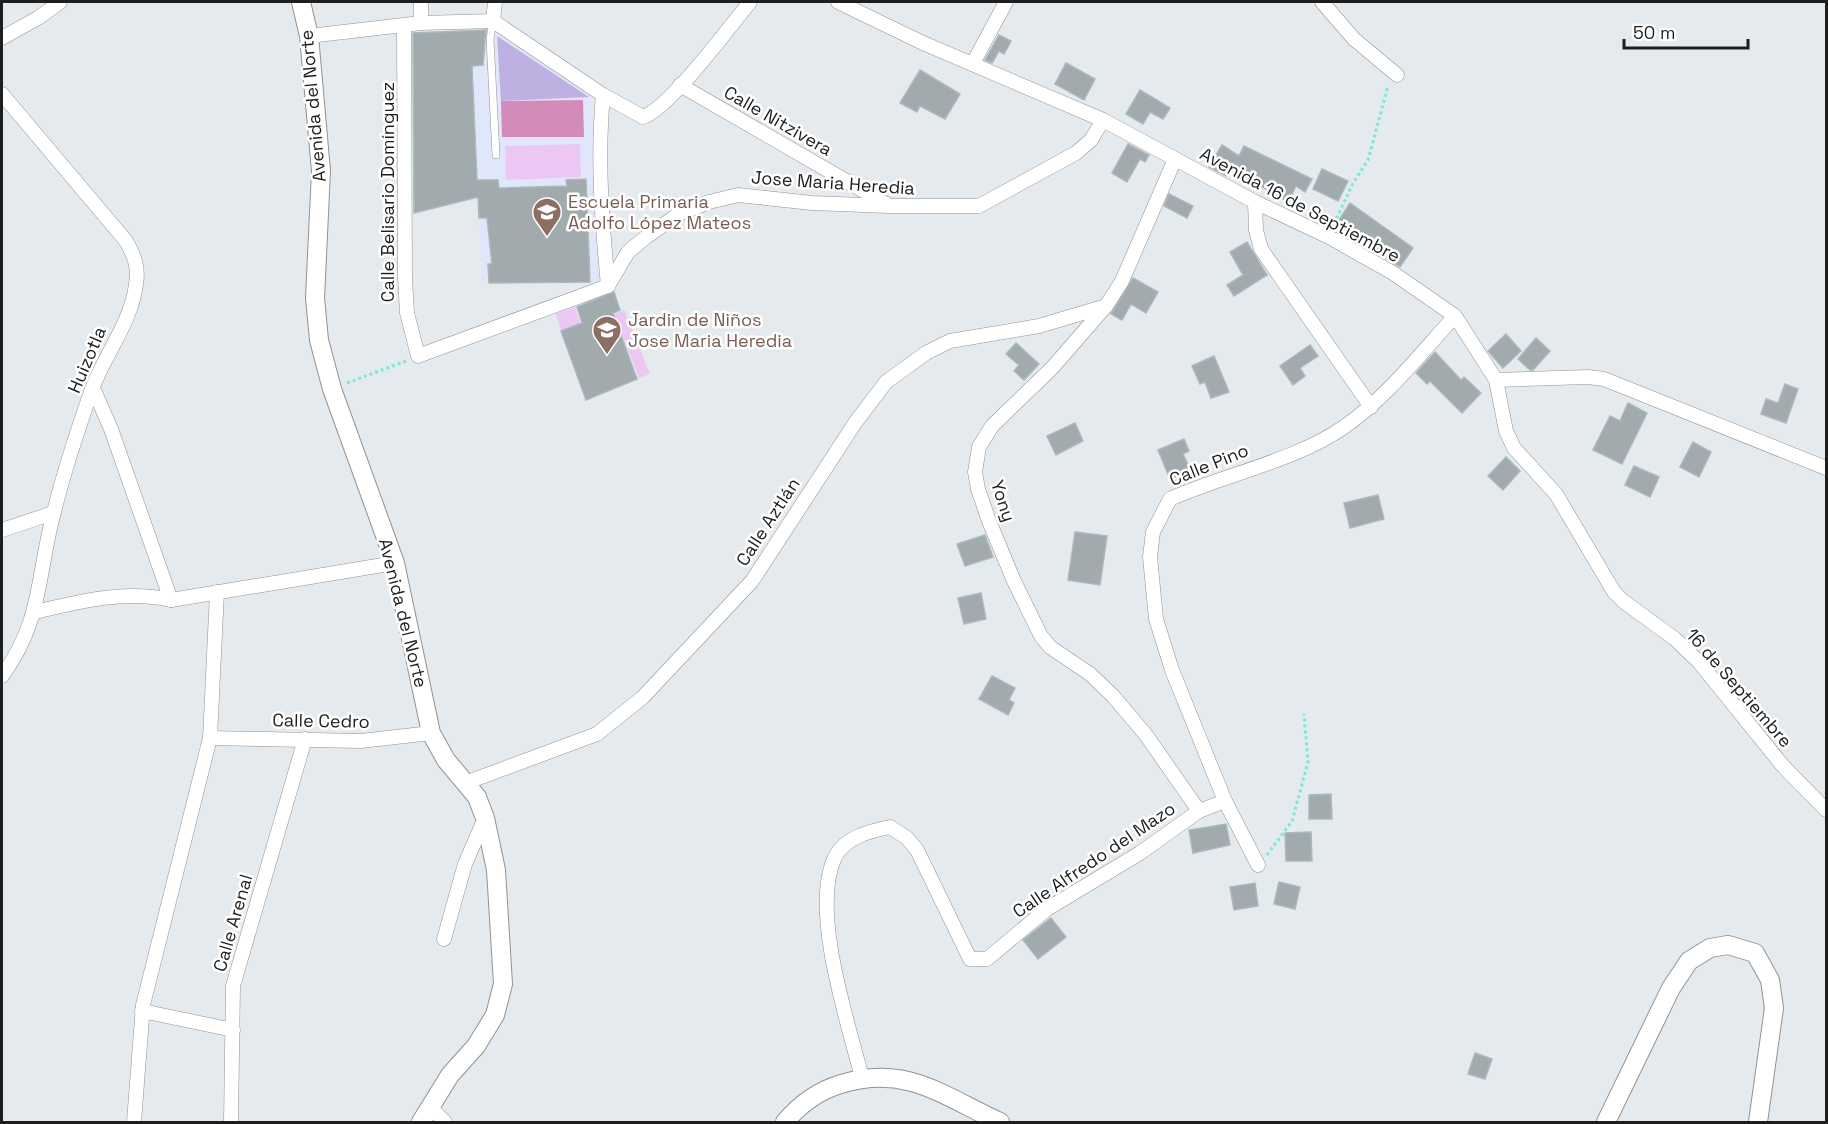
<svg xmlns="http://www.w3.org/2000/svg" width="1828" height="1124" font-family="'Space Grotesk',sans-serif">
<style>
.education{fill:#e1e7fb}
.grass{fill:#beb1e2}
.park{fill:#ecc7f3}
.pitch{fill:#d38cb9}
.building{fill:#a1aaac;stroke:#a9b9bd;stroke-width:1.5}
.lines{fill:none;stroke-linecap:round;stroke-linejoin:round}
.service-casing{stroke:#929292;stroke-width:8}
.minor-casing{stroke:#929292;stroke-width:15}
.tertiary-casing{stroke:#929292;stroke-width:20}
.path{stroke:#7be9d9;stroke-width:3;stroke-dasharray:3 3;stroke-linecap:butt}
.service{stroke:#fff;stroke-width:7}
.minor{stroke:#fff;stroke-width:14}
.tertiary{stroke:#fff;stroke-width:18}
.labels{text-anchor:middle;stroke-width:5;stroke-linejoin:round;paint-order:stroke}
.street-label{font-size:18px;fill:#1e1e1e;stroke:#fff}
.education-label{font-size:18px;fill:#785e54;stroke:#fff;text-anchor:start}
</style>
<rect width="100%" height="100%" fill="#e5eaee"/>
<path class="education" d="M471 24 499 32 591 96 603 281 482 282Z"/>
<path class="grass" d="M497 36 589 97 501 101Z"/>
<g class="park">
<path d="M580 144 581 177 506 180 505 146Z"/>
<path d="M575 307 580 324 561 330 556 314Z"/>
<path d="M624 310 650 374 639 378 614 314Z"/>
</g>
<path class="pitch" d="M583 100 584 137H502L501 101Z"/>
<g class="building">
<path d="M486 30 483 65 472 66 477 180H498L499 188 567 186 566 180 586 179 590 282 489 283 488 264H492L487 218H479L478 197 414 213 413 33Z"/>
<path d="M999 35 1011 41 1004 54 999 51 992 63 985 60Z"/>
<path d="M1066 63 1095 79 1084 100 1055 84Z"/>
<path d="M920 70 960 94 945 119 920 106 917 112 900 103Z"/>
<path d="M1140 90 1170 108 1163 119 1150 112 1143 124 1126 114Z"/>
<path d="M1128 144 1149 155 1145 162 1140 159 1127 182 1112 173Z"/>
<path d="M1222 145 1239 156 1244 146 1312 179 1305 192 1296 186 1288 202 1230 168 1226 176 1209 167Z"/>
<path d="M1322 169 1348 181 1338 201 1313 189Z"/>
<path d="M1169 194 1193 206 1187 218 1164 206Z"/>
<path d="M1350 203 1413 248 1400 267 1335 226Z"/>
<path d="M1247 242 1267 275 1234 296 1227 285 1243 275 1230 252Z"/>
<path d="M1133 278 1158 292 1146 313 1131 304 1122 320 1111 314Z"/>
<path d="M614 292 620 310 613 313 637 379 586 400 561 331 582 323 577 307Z"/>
<path d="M1506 334 1521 351 1503 368 1488 351Z"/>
<path d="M1536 338 1550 351 1533 370H1530L1518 359Z"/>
<path d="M1016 343 1039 364 1024 380 1014 371 1019 365 1006 354Z"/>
<path d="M1310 345 1318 356 1300 368 1305 376 1293 385 1280 366Z"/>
<path d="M1435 352 1461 380 1464 377 1481 393 1462 413 1430 381 1427 384 1416 373Z"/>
<path d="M1214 356 1229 392 1211 398 1205 382 1200 384 1192 366Z"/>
<path d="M1785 384 1798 389 1786 423 1761 414 1766 399 1778 403Z"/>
<path d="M1628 403 1647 413 1622 464 1593 450 1610 416 1620 421Z"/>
<path d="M1075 423 1083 441 1056 455 1047 436Z"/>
<path d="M1184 439 1189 451 1183 454 1191 471 1170 479 1158 450Z"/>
<path d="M1693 442 1711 452 1699 477 1680 467Z"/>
<path d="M1506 457 1520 471 1503 490 1488 476Z"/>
<path d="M1634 466 1659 477 1650 497 1625 485Z"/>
<path d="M1378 495 1384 519 1350 528 1344 503Z"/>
<path d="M1075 532 1107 536 1100 585 1068 580Z"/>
<path d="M985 535 993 557 965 566 957 544Z"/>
<path d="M981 593 986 619 964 624 958 598Z"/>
<path d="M992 676 1015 688 1009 700 1014 703 1008 715 979 699Z"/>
<path d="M1331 794 1332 819H1309V795Z"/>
<path d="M1226 824 1230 845 1193 853 1189 830Z"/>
<path d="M1311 832 1312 861H1286L1285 833Z"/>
<path d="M1279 882 1300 887 1295 909 1274 904Z"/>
<path d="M1255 883 1258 906 1234 910 1230 887Z"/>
<path d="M1051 918 1066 937 1038 959 1023 940Z"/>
<path d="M1475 1053 1492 1059 1485 1079 1468 1074Z"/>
</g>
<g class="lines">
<g class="service-casing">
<path id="service" d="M493 21 490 39 496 155"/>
</g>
<g class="minor-casing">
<g id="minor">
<path d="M838 2 923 43 1103 120 1255 202 1329 237 1393 273 1455 316 1496 380 1588 377 1604 379 1826 468"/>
<path d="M1322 2 1354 39 1397 75"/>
<path d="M493 21 603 95 643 117C670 108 730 26 750 2"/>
<path d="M493 21 495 2"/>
<path d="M421 23V2"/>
<path d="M404 27 405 277 407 313 418 356 608 286 628 252 646 237 679 214 709 202 738 195 812 203 889 206H979L1076 153 1091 140 1103 120"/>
<path d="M309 36 421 23 493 21"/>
<path d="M2 38 38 18 60 2"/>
<path d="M973 63 1006 2"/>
<path d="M680 85 888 205"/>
<path d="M2 94 126 241C134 255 139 267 136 284 132 321 105 354 92 389 78 429 64 471 54 512 37 574 43 620 2 676"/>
<path d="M603 95C597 158 602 223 608 286"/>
<path d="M1175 159 1122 281 1106 306 1052 368 992 426 979 447 975 472 978 489 989 521 1014 581 1041 636 1050 647 1090 674 1113 696 1146 735 1199 811"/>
<path d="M1255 202 1256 230 1261 249 1371 407"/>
<path d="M1496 380 1506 431 1514 448 1556 494 1614 592 1623 601 1675 639 1699 662 1783 766 1826 810"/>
<path d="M93 388 111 429 171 600"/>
<path d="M2 530 53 513"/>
<path d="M35 612C81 601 124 590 171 600L395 563"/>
<path d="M210 738 361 741 431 733"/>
<path d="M465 783 597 734 643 697 752 581 855 423 886 382 926 353 950 341 1039 326 1106 306"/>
<path d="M1258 865 1225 801 1172 670 1156 619 1150 557 1153 532 1170 499C1224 475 1297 460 1344 427 1387 397 1420 354 1455 316"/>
<path d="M444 939 465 864 485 818"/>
<path d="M142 1011 233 1030"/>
<path d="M862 1078C848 1022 810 910 835 857 845 837 870 831 890 827L907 838 917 850 970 959H987L1047 909 1140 853 1199 811 1225 801"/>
<path d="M430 1107 445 1122"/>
<path d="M134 1122 143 1005 210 738 217 592"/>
<path d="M231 1122 233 986 305 739"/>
</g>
</g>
<g class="tertiary-casing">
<g id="tertiary">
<path d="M301 2 309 36 321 171 315 298 319 340 332 389 395 563 431 733 446 760 477 797 485 818 496 870 503 984 495 1015 476 1046 450 1075 421 1122"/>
<path d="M785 1122C800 1104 818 1091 841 1084 906 1064 943 1096 1000 1122"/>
<path d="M1606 1122 1671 988 1689 961 1710 948 1728 945 1755 953 1770 980 1774 1008 1758 1122"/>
</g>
</g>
<g class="path">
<path d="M1334 224 1352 185 1368 160 1388 86"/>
<path d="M347 383 406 361"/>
<path d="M1267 855 1292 821 1308 762 1304 714"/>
</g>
<use href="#service" class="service"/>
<use href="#minor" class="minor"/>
<use href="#tertiary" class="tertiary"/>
</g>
<defs>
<g id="school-pin" transform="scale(1.5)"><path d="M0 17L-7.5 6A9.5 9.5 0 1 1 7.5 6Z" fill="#8d6e63" stroke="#fff"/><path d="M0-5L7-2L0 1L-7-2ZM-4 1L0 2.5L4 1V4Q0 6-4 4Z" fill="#fff"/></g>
</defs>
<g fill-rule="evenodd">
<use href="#school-pin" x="547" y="212"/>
<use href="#school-pin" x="607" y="330"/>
</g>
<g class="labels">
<g class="street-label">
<text transform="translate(313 106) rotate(-95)" y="6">Avenida del Norte</text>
<text transform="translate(778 121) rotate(30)" y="6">Calle Nitzivera</text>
<text transform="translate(833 183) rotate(4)" y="6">Jose Maria Heredia</text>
<text transform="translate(388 192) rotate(-90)" y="6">Calle Belisario Domínguez</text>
<text transform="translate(1300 205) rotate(28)" y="6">Avenida 16 de Septiembre</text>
<text transform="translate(87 360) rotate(-67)" y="6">Huizotla</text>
<text transform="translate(1209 465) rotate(-22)" y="6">Calle Pino</text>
<text transform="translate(1003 501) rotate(72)" y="6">Yony</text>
<text transform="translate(768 522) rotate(-57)" y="6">Calle Aztlán</text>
<text transform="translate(403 613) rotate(76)" y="6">Avenida del Norte</text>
<text transform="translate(1739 688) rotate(49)" y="6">16 de Septiembre</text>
<text transform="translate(321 721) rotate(1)" y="6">Calle Cedro</text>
<text transform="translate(1094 860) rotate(-34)" y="6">Calle Alfredo del Mazo</text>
<text transform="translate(233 923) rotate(-74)" y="6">Calle Arenal</text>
</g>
<g class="education-label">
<text x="568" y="208">Escuela Primaria<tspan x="568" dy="21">Adolfo López Mateos</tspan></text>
<text x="628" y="326">Jardin de Niños<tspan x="628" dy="21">Jose Maria Heredia</tspan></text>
</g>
</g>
<rect width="1828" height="1124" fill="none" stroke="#1e1e1e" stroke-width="6"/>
<path d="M1624 39v9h124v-9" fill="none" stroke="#1e1e1e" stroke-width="3"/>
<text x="1633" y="39" font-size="18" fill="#1e1e1e" stroke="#ffffff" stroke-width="4.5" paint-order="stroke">50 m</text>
</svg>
